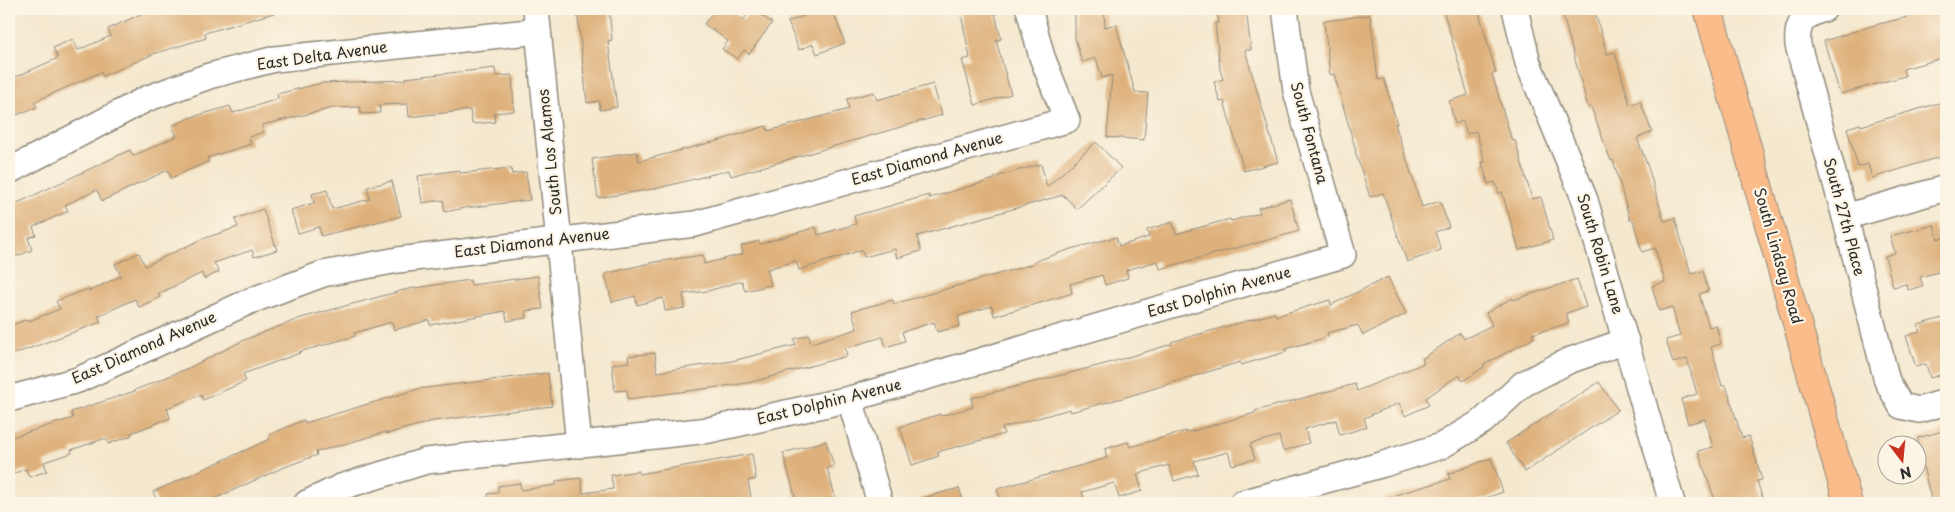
<svg xmlns="http://www.w3.org/2000/svg" width="1955" height="512" font-family="'Playpen Sans',sans-serif">
<style>
.building{fill:#deb17c}
.lines{fill:none;stroke-linecap:round;stroke-linejoin:round}
.minor-casing{stroke:#908a7c;stroke-width:28}
.major-casing{stroke:#908a7c;stroke-width:30}
.minor{stroke:#fff;stroke-width:25}
.major{stroke:#fabc8b;stroke-width:28}
.labels{text-anchor:middle;stroke-width:4.5;stroke-linejoin:round;paint-order:stroke}
.street-label{font-size:15px;fill:#2b2b2b;stroke:#fcf5e5}
</style>
<rect width="100%" height="100%" fill="#fcf5e5"/>
<filter id="ink" filterUnits="userSpaceOnUse"><feTurbulence type="fractalNoise" baseFrequency=".02" numOctaves="2"/><feDisplacementMap in="SourceGraphic" scale="10" xChannelSelector="R" yChannelSelector="G"/><feConvolveMatrix kernelMatrix="1 2 1 2 8 2 1 2 1" color-interpolation-filters="sRGB"/></filter>
<filter id="wash" filterUnits="userSpaceOnUse"><feTurbulence type="fractalNoise" baseFrequency=".0096" numOctaves="4" result="noise"/><feDisplacementMap in="SourceGraphic" scale="20" xChannelSelector="R" yChannelSelector="G"/><feGaussianBlur stdDeviation="1.12" result="paint"/><feColorMatrix in="noise" values="0 0 0 0 0 0 0 0 0 0 0 0 0 0 0 0 0 1.4 0 .05"/><feComposite in="paint" operator="in"/></filter>
<g filter="url(#wash)">
<rect width="100%" height="100%" fill="#f4e8ce"/>
<g id="blocks">
<g class="building">
<path d="M152 9H273L274 13 205 33 206 38 156 53 103 76 101 72 34 102 37 107 9 118V80L58 58 53 48 73 39 78 50 111 36 108 29Z"/>
<path d="M577 9H609L612 40 608 41 617 107 600 110 599 101 587 103Z"/>
<path d="M715 9H728L743 20 752 9 772 23 749 54 744 50 737 59 722 49 728 41 704 24Z"/>
<path d="M822 9H832L845 43 817 54 813 44 799 50 788 22Z"/>
<path d="M960 9H994L1001 39 996 40 1011 94 975 105 962 60 970 58Z"/>
<path d="M1075 9H1104L1105 27 1116 24 1135 92 1148 93 1144 140 1107 137 1112 75 1102 78 1096 58 1082 62 1075 38Z"/>
<path d="M1217 9H1246L1251 50H1245L1278 162 1244 171 1224 101 1220 102 1214 82 1223 79 1220 69 1215 23H1219Z"/>
<path d="M1443 9H1478L1496 73 1492 74 1512 141 1515 140 1532 199 1541 197 1553 240 1519 250 1502 192 1499 193 1495 182 1488 184 1482 162H1485L1476 131 1467 134 1463 121 1455 124 1449 101 1468 95Z"/>
<path d="M1572 9H1594L1607 54 1615 52 1630 105 1640 101 1652 132 1637 138 1648 167 1664 221 1675 218 1691 274 1703 271 1708 291 1699 294 1709 327 1716 325 1721 344 1711 347 1722 386 1726 385 1742 438 1749 436 1762 480 1757 481 1764 503H1716L1698 451 1713 447 1705 419 1688 424 1681 399 1697 394 1687 359 1673 363 1666 340 1680 336 1672 307 1659 311 1652 286 1665 282 1655 248 1642 252 1633 220H1630L1613 160 1611 161 1591 107H1588L1562 12Z"/>
<path d="M1940 9H1946V57L1903 69 1905 76 1840 94 1824 41 1875 25Z"/>
<path d="M1370 15 1378 80 1384 79 1397 124H1395L1422 207 1440 201 1449 227 1435 232 1441 250 1407 262 1383 193 1370 197 1355 151H1356L1334 74 1330 75 1324 21Z"/>
<path d="M495 68 496 76 512 75 514 111 494 113 495 122 472 124 470 110 409 117 408 104 379 105 380 113 361 114 360 107 333 108 262 125 264 132 249 137 251 144 207 158 209 161 171 178 168 170 102 201 97 190 65 205 68 211 33 227 36 235 28 238 32 250 15 257 9 241V207L130 150 133 156 177 136 172 126 189 118 230 106 233 113 278 99 277 94 322 83 405 80V78Z"/>
<path d="M933 84 942 115 731 176 729 170 659 188 598 198 592 159 637 152 639 161 721 140 766 126 768 131 849 109 847 99 874 92 877 100Z"/>
<path d="M1946 101V155L1872 178 1868 164 1858 167 1847 128 1860 124 1861 126Z"/>
<path d="M1096 142 1121 168 1077 209 1063 195 917 236 921 251 897 258 895 249 864 257 862 250 799 270 796 261 767 269 771 285 745 291 742 281 708 291 683 294 685 308 665 311 663 298 637 305 635 296 612 302 605 274 654 262 703 255 704 264 743 254 741 246 759 241 760 244 816 227 818 235 856 224 854 216 929 195V198L995 179V177L1041 164 1047 187Z"/>
<path d="M511 168 512 174 526 172 530 200 465 208 445 212 443 200 422 203 418 176 459 170 460 173Z"/>
<path d="M392 181 401 216 321 236 319 227 298 233 291 210 314 203 312 194 327 190 332 209 370 199 367 187Z"/>
<path d="M1290 199 1299 231 1254 244V243L1160 269 1158 261 1126 270 1128 278 1105 285 1102 275 1070 284 1072 293 1043 302 994 316 992 306 958 316 960 326 937 332 934 322 902 332 905 341 886 347 883 337 845 348 847 356 748 383 628 399 627 390 615 391 612 364 629 362 628 356 655 353 657 372 732 361 796 345 794 339 809 335 811 343 857 329 852 311 893 300 894 304 1033 264V262L1071 249 1116 237 1119 246 1149 237 1147 230 1172 222 1176 234 1230 219 1231 221 1260 213 1258 208Z"/>
<path d="M263 209 277 250 254 257 252 250 214 263 219 272 204 279 202 273 158 294 160 297 139 307 135 299 98 316 101 322 9 356V326L28 319 29 321 60 309 56 301 88 289 89 291 121 276 115 264 139 253 145 266 202 239 238 227 235 219Z"/>
<path d="M1934 225 1938 239 1946 237V270L1920 277 1923 286 1908 290 1906 284 1893 287 1885 256 1895 253 1890 236Z"/>
<path d="M538 276 543 309 526 311 527 318 507 321 505 311 430 325 429 320 394 330 392 322 354 333 355 336 299 352 300 353 243 374 246 381 203 400 201 395 167 408 170 418 131 433V436L108 444 106 438 71 450 72 453 44 462 47 471 29 477 26 469 9 475V438L73 418 71 412 135 391V390L189 368 244 340 301 318 408 289 470 280 471 285Z"/>
<path d="M1388 277 1406 314 1363 335 1358 325 1327 333 1328 337 1285 349 1286 352 1241 365 1240 362 1126 397 1071 412 1070 409 1002 428 1004 434 937 452 939 456 912 465 900 427 940 414 941 416 973 407 971 398 1105 364 1172 344 1171 342 1275 313 1276 316 1330 300 1331 305Z"/>
<path d="M1577 279 1586 307 1566 313 1569 323 1532 334 1534 338 1483 365 1484 367 1463 381 1459 375 1426 398 1429 405 1405 416 1399 403 1364 418 1367 427 1340 435 1336 420 1305 429 1309 443 1283 451 1279 436 1250 444 1255 459 1232 465 1228 452 1194 461 1198 474 1174 481 1169 465 1137 474 1142 491 1119 498 1114 483 1082 492 1086 503H1061L1059 498 1042 503H1001L997 489 1107 458 1105 449 1128 442 1130 447 1186 431V433L1255 413V411L1355 384 1357 391 1424 363 1422 359 1460 333 1464 339 1492 325 1486 313 1512 298 1513 300Z"/>
<path d="M1946 317V373L1930 378 1926 364 1916 367 1906 336 1920 332 1918 325Z"/>
<path d="M548 373 552 406 433 421 386 434V432L316 452 317 455 282 468 205 503H158L153 492 270 439 269 435 304 420 305 423 418 389Z"/>
<path d="M1599 382 1618 410 1525 472 1506 443Z"/>
<path d="M1946 430V503H1932L1918 446V438Z"/>
<path d="M826 441 834 466 827 468 837 503H797L783 453Z"/>
<path d="M752 454 756 479 748 481 752 503H715V500L697 503H489L488 494 498 493V486L520 483 521 490 556 485V481L581 478 583 493 613 489 611 475 639 471V474Z"/>
<path d="M1491 458 1503 492 1471 503H1381V499L1450 479 1448 474Z"/>
<path d="M959 488 964 503H920L919 499Z"/>
</g>
</g>
</g>
<g filter="url(#ink)">
<use href="#blocks" fill-opacity="0" stroke="#908a7c" stroke-width="1"/>
<g class="lines">
<g class="minor-casing">
<g id="minor">
<path d="M536 9 579 445"/>
<path d="M1515 9 1528 63 1585 200 1672 503"/>
<path d="M1824 9C1803 15 1796 24 1798 45L1845 217 1887 381 1901 406 1919 410 1946 402"/>
<path d="M9 171 146 99 209 76 275 59 538 31"/>
<path d="M1845 217 1946 188"/>
<path d="M9 399 78 380 250 301 323 274 398 260 695 224 1067 120 1042 57 1029 9"/>
<path d="M850 399 880 503"/>
<path d="M307 503 341 487 426 461 709 430 850 399 1343 255 1296 91 1285 9"/>
<path d="M1242 503 1384 464 1441 446 1483 421 1523 384 1568 361 1626 341"/>
</g>
</g>
<g class="major-casing">
<path id="major" d="M1708 9 1848 503"/>
</g>
<use href="#minor" class="minor"/>
<use href="#major" class="major"/>
</g>
</g>
<g class="labels">
<g class="street-label">
<text transform="translate(322 56) rotate(-8)" y="5">East Delta Avenue</text>
<text transform="translate(1309 133) rotate(75)" y="5">South Fontana</text>
<text transform="translate(550 152) rotate(-96)" y="5">South Los Alamos</text>
<text transform="translate(927 159) rotate(-16)" y="5">East Diamond Avenue</text>
<text transform="translate(1844 217) rotate(75)" y="5">South 27th Place</text>
<text transform="translate(532 243) rotate(-7)" y="5">East Diamond Avenue</text>
<text transform="translate(1600 254) rotate(73)" y="5">South Robin Lane</text>
<text transform="translate(1778 256) rotate(74)" y="5">South Lindsay Road</text>
<text transform="translate(1219 292) rotate(-16)" y="5">East Dolphin Avenue</text>
<text transform="translate(144 348) rotate(-24)" y="5">East Diamond Avenue</text>
<text transform="translate(829 402) rotate(-14)" y="5">East Dolphin Avenue</text>
</g>
</g>
<rect width="1955" height="512" fill="none" stroke="#fcf5e5" stroke-width="30"/>
<g transform="translate(1902 460) rotate(164)"><circle r="24" fill="#fcf5e5" stroke="#a8a49b"/>
<path d="M0-4L9 19L0 12L-9 19Z" fill="#c8321e"/>
<text y="-8" font-size="14" font-weight="bold" text-anchor="middle" fill="#2b2b2b">N</text>
</g>
</svg>
